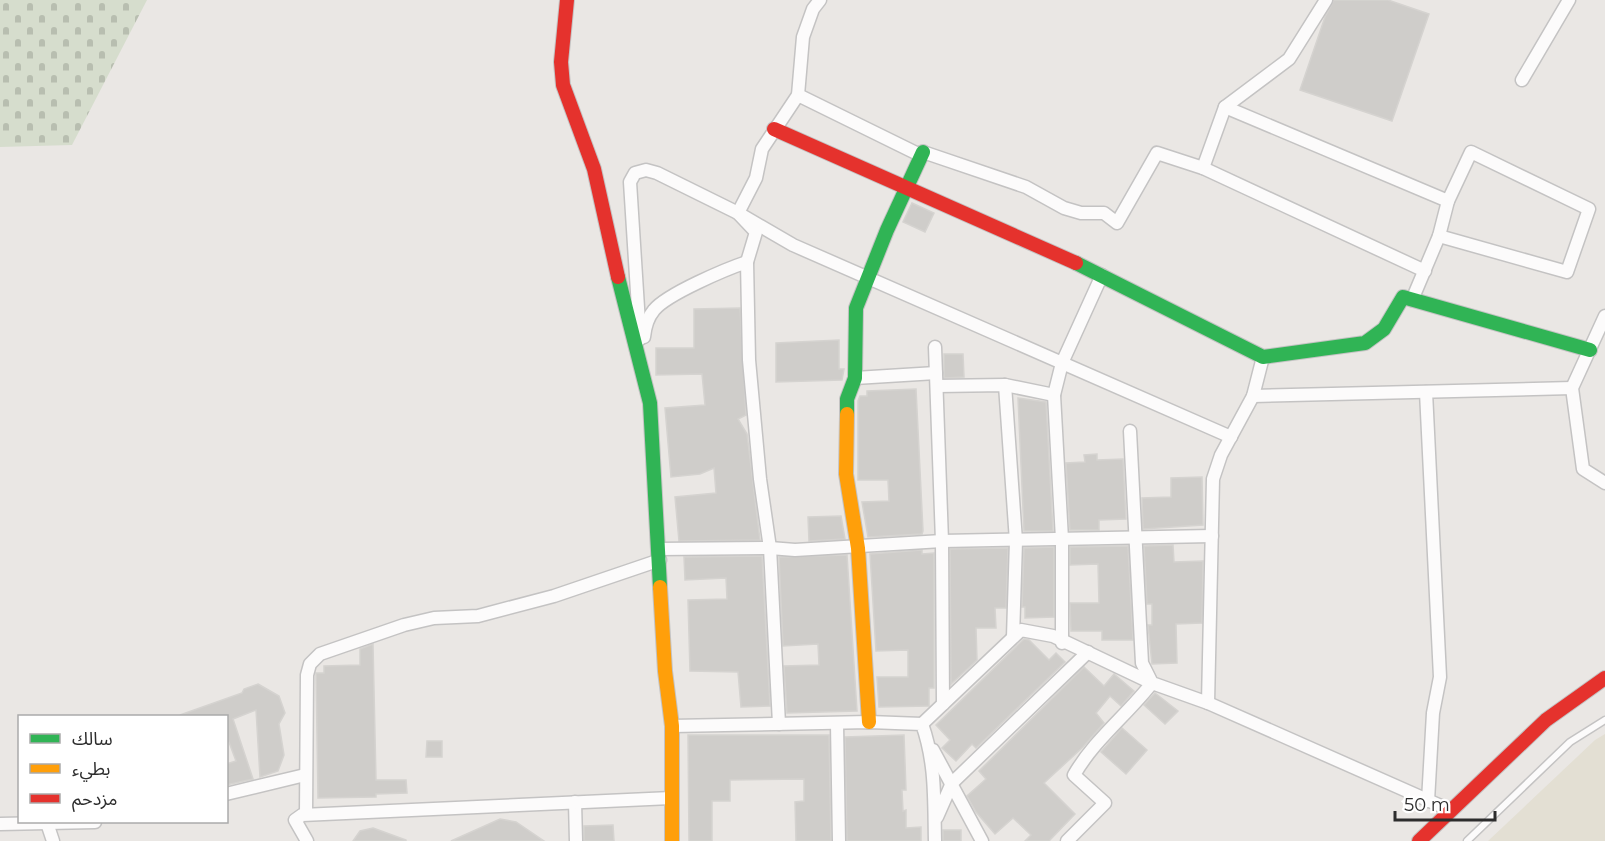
<svg xmlns="http://www.w3.org/2000/svg" width="1605" height="841" font-family="Montserrat,'Noto Sans Arabic',sans-serif">
<style>
.education{fill:#e3dfd3}
.cemetery{fill:url(#cemetery-stones)}
.building{fill:#cfcdca;stroke:#d5d3d0;stroke-width:1.5}
.lines{fill:none;stroke-linecap:round;stroke-linejoin:round}
.lane-casing{stroke:#c4c3c3;stroke-width:9}
.street-casing{stroke:#c4c3c3;stroke-width:15}
.fast-casing{stroke:#c4c3c3;stroke-width:16}
.slow-casing{stroke:#c4c3c3;stroke-width:16}
.jam-casing{stroke:#c4c3c3;stroke-width:16}
.lane{stroke:#fcfbfb;stroke-width:6}
.street{stroke:#fcfbfb;stroke-width:12}
.fast{stroke:#30b455;stroke-width:14}
.slow{stroke:#ff9f0a;stroke-width:14}
.jam{stroke:#e5322d;stroke-width:14}
</style>
<defs>
<pattern id="cemetery-stones" width="16" height="16" patternUnits="userSpaceOnUse" patternTransform="scale(1.5)"><rect width="16" height="16" fill="#d6ddcd"/><path d="M2 7V4a2 2 0 0 1 4 0v3zM10 15v-3a2 2 0 0 1 4 0v3z" fill="#b8beb0"/></pattern>
</defs>
<rect width="100%" height="100%" fill="#eae7e4"/>
<path class="education" d="M1605 734V841H1488L1595 740Z"/>
<path class="cemetery" d="M0 0H147L72 145 0 147Z"/>
<g class="building">
<path d="M1334 0H1388L1429 14 1392 121 1300 90 1325 17Z"/>
<path d="M912 203 934 213 925 232 903 222Z"/>
<path d="M740 308 746 415 738 419 747 434 760 540 679 541 675 497 716 493 714 468 700 474 671 477 665 408 705 405 702 374 656 375V348H694V309Z"/>
<path d="M839 340V369H844L842 380 776 382V343Z"/>
<path d="M944 354H963L964 377 944 378Z"/>
<path d="M916 389 923 531 922 534 868 537 862 502 889 501 888 480H858V401L860 396H867V391Z"/>
<path d="M1018 398 1046 402 1053 531H1024Z"/>
<path d="M1097 454V460L1123 459 1126 519 1099 520V530H1070L1066 463 1085 462 1084 455Z"/>
<path d="M1202 477 1203 525 1143 529 1142 498 1171 497V478Z"/>
<path d="M841 516 845 539 809 541 808 517Z"/>
<path d="M1173 545 1174 562 1203 561 1202 623 1176 624 1177 663 1152 664 1148 625H1152V604H1147L1144 546Z"/>
<path d="M1128 546 1133 640H1102V631H1071L1070 603H1099L1098 564 1070 565V547Z"/>
<path d="M1054 547V617L1025 618V607H1022L1024 548Z"/>
<path d="M1008 548 1006 608H995L996 628H976L977 660 951 684 950 549Z"/>
<path d="M922 550V554L934 553V688H929V706L879 707 877 677H908V650L876 651 870 554Z"/>
<path d="M847 555 857 711 787 713 784 666 819 665 818 644 783 646 779 557Z"/>
<path d="M762 556 770 706 741 707 738 672 690 671 688 600 727 599 726 578 685 580 684 557Z"/>
<path d="M1024 639 1029 640 1049 660 1056 653 1065 662 976 748 972 744 956 761 942 748 950 740 936 725Z"/>
<path d="M373 644 376 780H406L407 793 376 794V797L318 798 316 673H324V666L360 665V649Z"/>
<path d="M1084 667 1104 686 1114 674 1134 691 1121 706 1110 696 1096 713 1104 723 1083 747 1044 783 1075 814 1049 841H1025L1031 835 1013 818 995 834 976 812 967 796 986 779 979 771Z"/>
<path d="M258 684 279 696 285 713 279 724 284 755 278 771 260 777 256 710 233 719 253 779 226 785V764L236 761 226 734V717L180 715 242 693 244 689Z"/>
<path d="M1155 693 1178 711 1165 724 1144 705Z"/>
<path d="M1122 728 1147 750 1126 774 1101 752Z"/>
<path d="M688 735H829L831 841H796L795 802 804 801V779L730 780V801H712V841H689Z"/>
<path d="M904 735 906 790H902L903 811 906 810V828L921 827V841H847L845 737Z"/>
<path d="M427 741H442V757H426Z"/>
<path d="M500 819 516 822 544 841H451Z"/>
<path d="M613 825 614 841H584V826Z"/>
<path d="M373 828 406 840V841H353L360 831Z"/>
<rect x="943" y="830" width="18" height="11"/>
</g>
<g class="lines">
<g class="lane-casing">
<path id="lane" d="M1467 841 1570 742 1605 720"/>
</g>
<g class="street-casing">
<g id="street">
<path d="M1522 80 1569 0"/>
<path d="M798 95 918 154 923 152 1026 187 1064 208 1081 213H1104L1117 223 1157 153 1203 168 1225 107 1289 59 1326 0"/>
<path d="M1225 107 1448 201 1471 152 1589 209 1567 272 1439 236 1412 300"/>
<path d="M1203 168 1425 271"/>
<path d="M1439 236 1448 201"/>
<path d="M1605 316 1572 388 1583 469 1605 483"/>
<path d="M644 337C645 327 648 317 654 310 667 294 726 269 747 262"/>
<path d="M640 339 630 182 635 173 646 170 657 173 738 213 793 245 1231 437"/>
<path d="M935 347 942 541 943 704"/>
<path d="M855 378 936 373"/>
<path d="M1005 385 1016 541 1013 637"/>
<path d="M937 386 1005 385 1054 395"/>
<path d="M1426 392 1440 677 1433 713 1428 801"/>
<path d="M1253 396 1572 388"/>
<path d="M1130 431 1142 663 1152 683 1208 703 1450 810"/>
<path d="M659 549 770 548 795 550 942 541 1212 536"/>
<path d="M1062 643V539L1054 395 1062 363 1102 275"/>
<path d="M1208 703 1213 479 1221 455 1253 396 1263 357"/>
<path d="M779 724 770 548 760 479 749 360 747 262 756 232 738 213 756 178 762 149 798 95 803 37 813 9 820 0"/>
<path d="M837 724 839 841"/>
<path d="M922 724 1021 630 1053 636 1152 683C1127 715 1094 740 1074 775L1105 803 1067 841"/>
<path d="M672 726 869 722 922 724C936 763 934 801 935 841"/>
<path d="M933 750 982 841"/>
<path d="M226 794 305 775"/>
<path d="M575 802 576 841"/>
<path d="M306 814 307 675 310 664 320 654 404 625 434 618 478 616 554 596 660 560"/>
<path d="M937 817 952 783 1088 652"/>
<path d="M47 823 53 841"/>
<path d="M0 824 95 822"/>
<path d="M307 841 295 820 302 815 671 798"/>
</g>
</g>
<g class="fast-casing">
<g id="fast">
<path d="M1076 263 1263 357 1365 343 1384 329 1403 297 1590 350"/>
<path d="M618 277 650 403 660 587"/>
<path d="M847 414V399L855 378 856 308 887 230 923 152"/>
</g>
</g>
<g class="slow-casing">
<g id="slow">
<path d="M847 414 846 474 858 548 869 722"/>
<path d="M660 587 665 671 672 726V841"/>
</g>
</g>
<g class="jam-casing">
<g id="jam">
<path d="M567 0 561 62 563 85 594 169 618 277"/>
<path d="M774 129 1076 263"/>
<path d="M1419 841 1546 720 1605 678"/>
</g>
</g>
<use href="#lane" class="lane"/>
<use href="#street" class="street"/>
<use href="#fast" class="fast"/>
<use href="#slow" class="slow"/>
<use href="#jam" class="jam"/>
</g>
<rect x="18" y="715" width="210" height="108" fill="#ffffff" stroke="#ababab" stroke-width="1.5"/>
<rect x="30" y="734" width="30" height="9" fill="#30b455" stroke="#ababab" stroke-width="1.5"/>
<text x="72" y="745" font-size="18" fill="#2d2d2d">سالك</text>
<rect x="30" y="764" width="30" height="9" fill="#ff9f0a" stroke="#ababab" stroke-width="1.5"/>
<text x="72" y="775" font-size="18" fill="#2d2d2d">بطيء</text>
<rect x="30" y="794" width="30" height="9" fill="#e5322d" stroke="#ababab" stroke-width="1.5"/>
<text x="72" y="805" font-size="18" fill="#2d2d2d">مزدحم</text>
<path d="M1395 811v9h100v-9" fill="none" stroke="#2d2d2d" stroke-width="3"/>
<text x="1404" y="811" font-size="18" fill="#2d2d2d" stroke="#ffffff" stroke-width="4.5" paint-order="stroke">50 m</text>
</svg>
